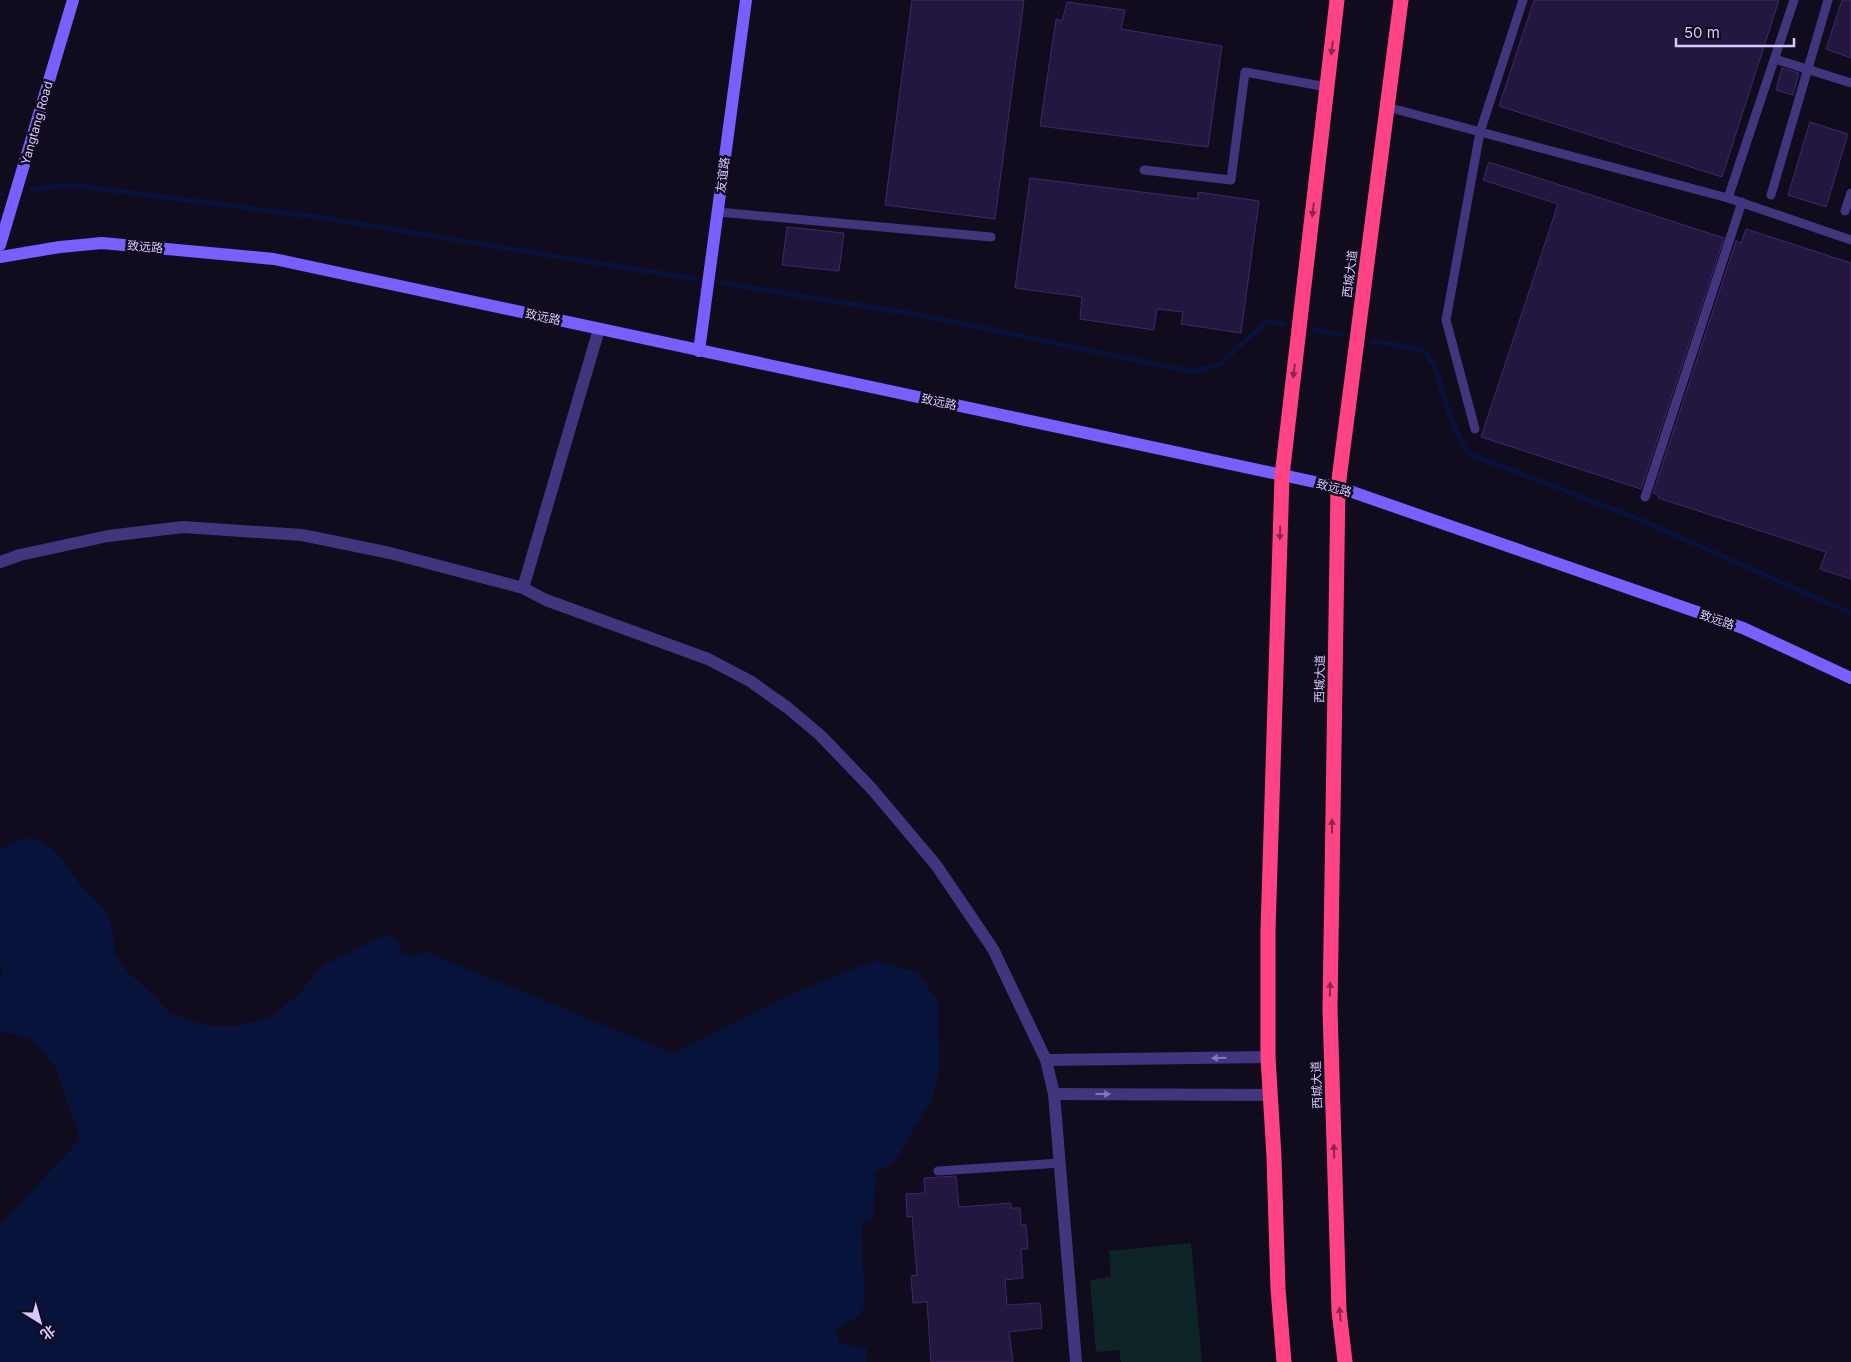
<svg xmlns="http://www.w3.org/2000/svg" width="1851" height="1362" font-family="Inter,'Noto Sans SC',sans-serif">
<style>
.green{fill:#0e2528}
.water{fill:#07133b}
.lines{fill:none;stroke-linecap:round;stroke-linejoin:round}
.stream{stroke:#07133b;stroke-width:5}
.building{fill:#24173f;stroke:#3e286c}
.lane{stroke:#41357e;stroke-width:9}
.street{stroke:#41357e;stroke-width:12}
.secondary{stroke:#785fff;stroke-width:12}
.highway{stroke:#ff4384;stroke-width:15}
.oneway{fill:#882751}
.oneway2{fill:#8477b8}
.labels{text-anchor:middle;stroke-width:5;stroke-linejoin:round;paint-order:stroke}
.street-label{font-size:12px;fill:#d5c8ff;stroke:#110b1e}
</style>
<rect width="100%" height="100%" fill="#110b1e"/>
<path class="green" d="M1191 1243 1202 1362H1121L1119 1350 1096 1352 1090 1280 1111 1277 1109 1251Z"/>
<path class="water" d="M25 838 39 841 53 849 64 861 79 884 106 910 112 927 115 952 127 972 153 994 169 1013 209 1026H237L271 1016 299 994 323 965 387 934 398 941 403 954 413 956 424 951 672 1053 780 999 876 960 918 973 938 1001 939 1070 932 1098 895 1162 876 1172 873 1220 861 1223 865 1303 861 1314 836 1330 839 1342 867 1349V1362H0V1225L80 1139 55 1066 29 1038 0 1032V981L3 975 0 963V849Z"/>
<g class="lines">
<g class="stream">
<path d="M32 189 72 185 324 218 695 279"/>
<path d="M0 194 2 193"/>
<path d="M723 283 925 316 1193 372 1220 364 1267 321 1284 325"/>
<path d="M1314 330 1342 335"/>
<path d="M1372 341 1423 350 1434 365 1451 419 1467 453 1636 518 1851 613"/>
</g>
</g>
<g class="building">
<path d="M912 0H1024L995 219 885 205Z"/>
<path d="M1534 0H1779L1722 177 1499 106Z"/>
<path d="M1842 0H1851V58L1826 49Z"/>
<path d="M1067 2 1125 10 1121 29 1222 46 1208 147 1040 126 1056 19 1062 21Z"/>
<path d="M1782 68 1799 73 1793 95 1776 90Z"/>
<path d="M1810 122 1848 134 1826 207 1788 195Z"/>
<path d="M1489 162 1724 238 1641 489 1481 437 1558 204 1483 180Z"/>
<path d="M1030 178 1198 199V192L1259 201 1241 333 1181 324 1183 312 1157 309 1154 330 1080 319 1082 297 1015 288Z"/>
<path d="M787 227 844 233 839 271 782 265Z"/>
<path d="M1746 229 1851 263V579L1820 569 1826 552 1658 498 1659 495 1653 493 1736 241 1741 243Z"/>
<path d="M956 1176 959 1207 1011 1203V1208H1020L1021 1225H1026L1028 1249H1021L1023 1278 1005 1280 1007 1305 1040 1303 1042 1328 1009 1332 1013 1362H931L927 1302 913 1303 911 1276 917 1275 912 1216 907 1217 906 1194 925 1193 924 1178Z"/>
</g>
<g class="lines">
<g class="lane">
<path d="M1775 59 1851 83"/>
<path d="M1387 107 1728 198 1851 240"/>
<path d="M1144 170 1231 180 1245 72 1327 87"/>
<path d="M1771 195 1828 0"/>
<path d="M1728 198 1794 0"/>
<path d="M1845 211 1851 193"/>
<path d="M718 212 991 237"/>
<path d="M1475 429 1446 320 1480 132 1523 0"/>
<path d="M1645 497 1742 202"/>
<path d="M938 1171 1060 1163"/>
</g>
<g class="street">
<path d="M0 562 20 555 108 536 183 527 302 535 390 553 523 588 546 600 708 659 750 681 788 708 820 735 872 789 936 865 993 949 1046 1060 1054 1094 1076 1362"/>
<path d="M523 588 599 329"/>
<path d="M1046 1060 1268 1057"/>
<path d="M1054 1094 1271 1095"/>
</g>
<g class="secondary">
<path d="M0 245 73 0"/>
<path d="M0 257 60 247 102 243 274 259 1338 487 1743 628 1851 678"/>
<path d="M699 351 746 0"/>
</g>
<g class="highway">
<path d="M1284 1362 1278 1289 1274 1157 1268 1057V931L1282 476 1337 0"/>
<path d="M1345 1362 1339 1311 1330 1009 1338 487 1401 0"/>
</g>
</g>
<defs><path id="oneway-solid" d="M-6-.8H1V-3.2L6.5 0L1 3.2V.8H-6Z" transform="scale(1.25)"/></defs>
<g class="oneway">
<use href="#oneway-solid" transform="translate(1332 48) rotate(97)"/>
<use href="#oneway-solid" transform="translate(1313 210) rotate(97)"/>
<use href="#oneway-solid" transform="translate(1294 371) rotate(97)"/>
<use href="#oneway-solid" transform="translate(1280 533) rotate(92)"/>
<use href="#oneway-solid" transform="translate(1332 826) rotate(-89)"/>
<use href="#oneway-solid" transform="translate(1330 989) rotate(-89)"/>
<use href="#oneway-solid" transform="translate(1334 1151) rotate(-92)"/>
<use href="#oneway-solid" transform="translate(1340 1314) rotate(-95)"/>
</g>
<g class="oneway2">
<use href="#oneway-solid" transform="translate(1219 1058) rotate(179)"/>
<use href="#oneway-solid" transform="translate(1103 1094)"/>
</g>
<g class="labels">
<g class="street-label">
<text transform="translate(37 123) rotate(-74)" y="4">Yangtang Road</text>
<text transform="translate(723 175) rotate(-83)" y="4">友谊路</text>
<text transform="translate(145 247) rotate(5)" y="4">致远路</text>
<text transform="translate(1350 274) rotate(-83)" y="4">西城大道</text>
<text transform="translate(543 317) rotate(12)" y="4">致远路</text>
<text transform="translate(939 402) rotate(12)" y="4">致远路</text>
<text transform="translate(1334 488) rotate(15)" y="4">致远路</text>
<text transform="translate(1717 620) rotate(19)" y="4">致远路</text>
<text transform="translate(1320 679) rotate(-89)" y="4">西城大道</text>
<text transform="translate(1317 1085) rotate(-92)" y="4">西城大道</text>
</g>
</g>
<g transform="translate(40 1322) rotate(143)" stroke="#110b1e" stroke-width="4" paint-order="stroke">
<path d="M0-4L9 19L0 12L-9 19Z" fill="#d5c8ff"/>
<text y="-8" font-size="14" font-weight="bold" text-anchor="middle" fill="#d5c8ff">北</text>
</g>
<path d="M1676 38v8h118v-8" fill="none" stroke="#d5c8ff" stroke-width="2.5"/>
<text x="1684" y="38" font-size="15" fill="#d5c8ff" stroke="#110b1e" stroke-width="4" paint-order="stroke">50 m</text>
</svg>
